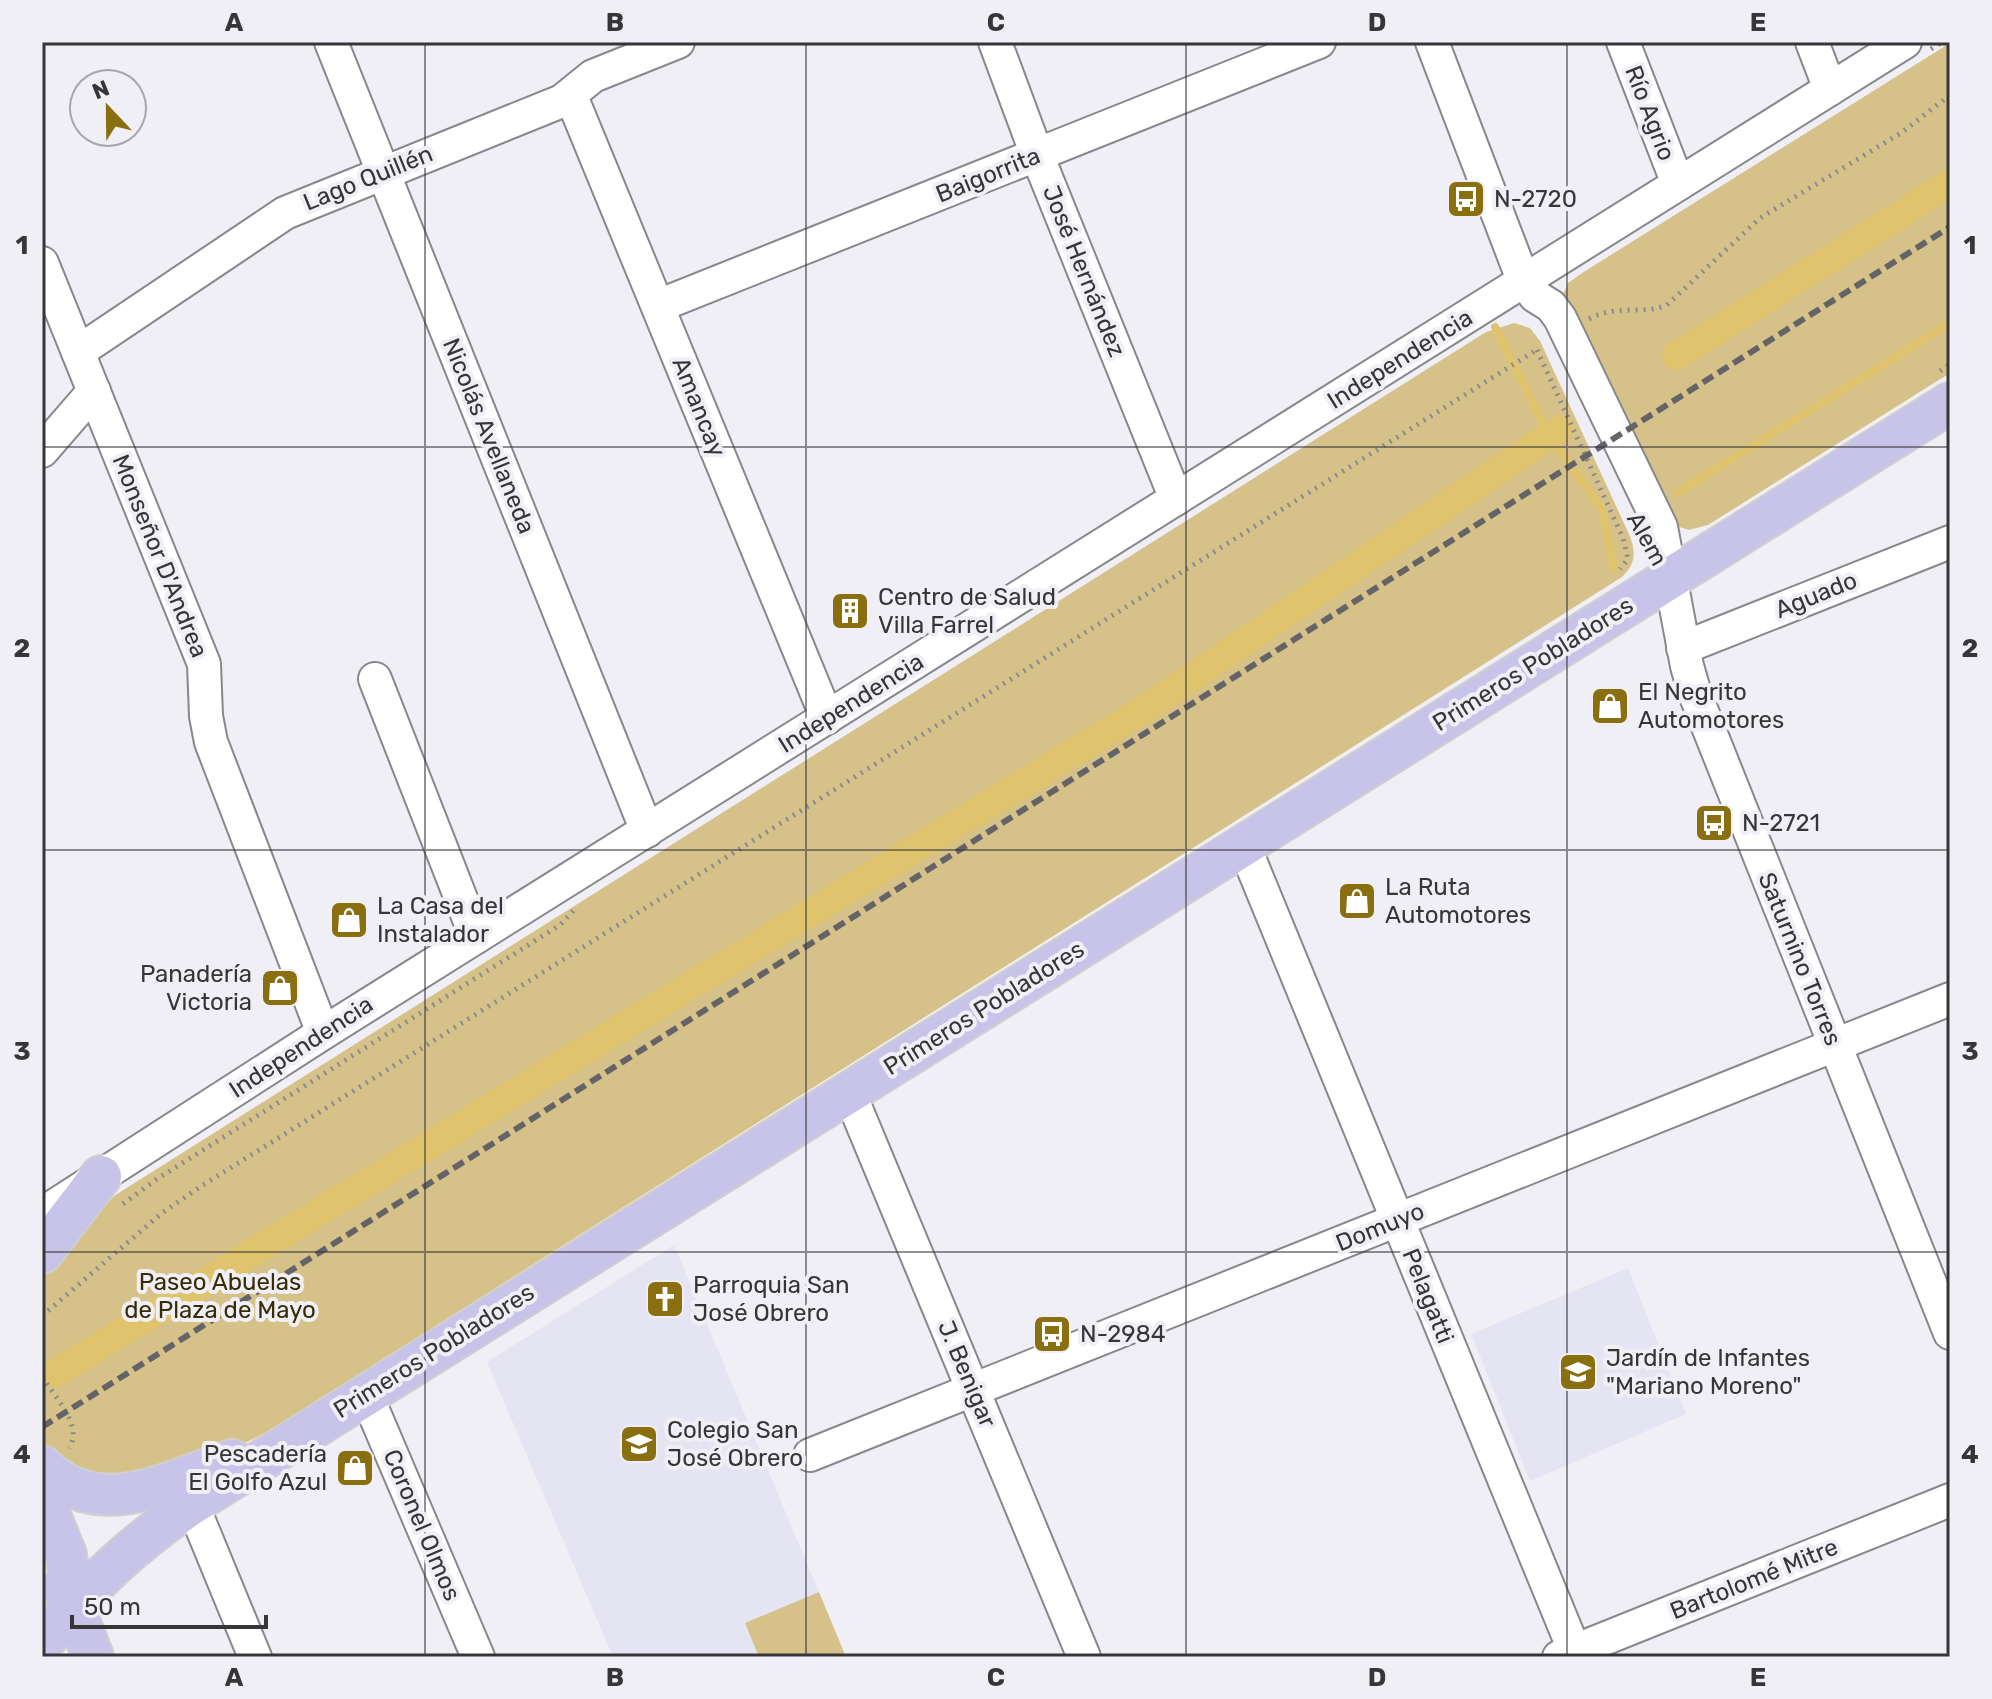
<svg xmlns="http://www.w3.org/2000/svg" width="1992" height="1699" font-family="Rubik,sans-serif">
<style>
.built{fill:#e5e4f2}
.green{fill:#d6c289}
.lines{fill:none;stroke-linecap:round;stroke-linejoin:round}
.stream{stroke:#e0c36d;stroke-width:8}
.canal{stroke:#e0c36d;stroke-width:28}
.minor-casing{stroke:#87878c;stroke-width:36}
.major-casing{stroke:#cfcfcf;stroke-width:44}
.path{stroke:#8b8a8f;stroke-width:5;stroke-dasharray:2 6;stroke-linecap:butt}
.minor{stroke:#fff;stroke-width:32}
.major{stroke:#c8c3e9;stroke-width:40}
.rail{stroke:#646367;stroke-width:6;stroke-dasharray:12 6;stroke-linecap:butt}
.grid{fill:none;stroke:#363538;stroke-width:2;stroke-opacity:0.55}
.labels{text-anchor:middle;stroke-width:8;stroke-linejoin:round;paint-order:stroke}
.street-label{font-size:24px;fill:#363538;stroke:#f0eff6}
.poi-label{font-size:24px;fill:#363538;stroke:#f0eff6;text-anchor:start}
.park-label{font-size:24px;fill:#382c05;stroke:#f0eff6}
.neatline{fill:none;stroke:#363538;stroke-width:3}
.grid-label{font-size:26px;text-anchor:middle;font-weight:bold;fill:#363538}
</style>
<rect width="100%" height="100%" fill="#f0eff6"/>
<g class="built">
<path d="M674 1245 846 1657H613L487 1362Z"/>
<path d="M1628 1268 1686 1414 1530 1481 1471 1334Z"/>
</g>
<g class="green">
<path d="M1950 43V373L1708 525 1689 530 1673 525 1562 297 1568 283 1582 273Z"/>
<path d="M1514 323 1530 328 1540 341 1628 532C1636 550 1637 563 1622 577L269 1431 239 1446 128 1485 52 1461 42 1446V1270L96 1212 117 1194 1486 332Z"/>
<path d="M819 1592 846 1657H759L745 1623Z"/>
</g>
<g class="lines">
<g class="stream">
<path d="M1495 327 1549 436 1602 509 1614 568"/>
<path d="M1677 493 1950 323"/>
</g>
<g class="canal">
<path d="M1676 356 1950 183"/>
<path d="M55 1373 1143 710 1559 429"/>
</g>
<g class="minor-casing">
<g id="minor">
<path d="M331 42 647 831"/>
<path d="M995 42 1037 155 1176 499"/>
<path d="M1432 42 1520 272 1535 296 1551 306 1560 318 1661 527 1687 666 1695 694 1950 1333"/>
<path d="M1623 42 1678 184"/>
<path d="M1812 42 1830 89"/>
<path d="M571 96 827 718"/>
<path d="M42 263 204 664 206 716 211 742 323 1033"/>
<path d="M658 306 1319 42"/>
<path d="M78 352 285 213 562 101 593 76 678 42"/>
<path d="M42 451 94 391"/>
<path d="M1683 648 1950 542"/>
<path d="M375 679 476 937"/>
<path d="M1244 846 1577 1657"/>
<path d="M849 1092 1084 1657"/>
<path d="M42 1214 323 1033 1905 42"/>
<path d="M366 1394 478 1657"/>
<path d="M810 1455 1950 999"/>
<path d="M192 1504 255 1657"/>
<path d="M1559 1657 1950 1500"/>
</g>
</g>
<g class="major-casing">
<g id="major">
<path d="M42 1253 101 1176"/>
<path d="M42 1466C98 1523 169 1481 232 1460"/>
<path d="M42 1495 66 1555 73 1605"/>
<path d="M61 1589 73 1605 93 1657"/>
<path d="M42 1644C85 1588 134 1543 192 1504L1950 403"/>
</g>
</g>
<g class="path">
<path d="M1931 49 1942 42"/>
<path d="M1589 319C1621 303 1639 316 1667 305L1760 218 1901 133 1950 95"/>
<path d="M1537 350 1623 538 1628 559 1620 569"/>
<path d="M1940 371 1950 364"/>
<path d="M123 1204 157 1179 560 925 576 908"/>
<path d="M42 1316 162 1213 200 1187 1538 349"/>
<path d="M42 1377C54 1396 84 1426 69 1448"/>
</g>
<use href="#minor" class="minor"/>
<use href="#major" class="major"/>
<path class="rail" d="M42 1427 1950 227"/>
</g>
<path class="grid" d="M425 42V1657M806 42V1657M1186 42V1657M1567 42V1657M42 447H1950M42 850H1950M42 1252H1950"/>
<defs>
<g id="bus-square" transform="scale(2)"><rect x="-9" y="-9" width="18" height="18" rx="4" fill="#8a6f10" stroke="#f0eff6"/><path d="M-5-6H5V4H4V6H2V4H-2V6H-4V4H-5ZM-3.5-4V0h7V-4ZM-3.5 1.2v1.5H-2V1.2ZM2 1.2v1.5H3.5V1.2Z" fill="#fff"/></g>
<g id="building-square" transform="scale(2)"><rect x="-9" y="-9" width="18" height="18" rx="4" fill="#8a6f10" stroke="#f0eff6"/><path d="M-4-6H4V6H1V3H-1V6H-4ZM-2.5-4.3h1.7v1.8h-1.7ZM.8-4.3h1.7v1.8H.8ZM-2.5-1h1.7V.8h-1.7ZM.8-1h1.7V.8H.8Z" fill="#fff"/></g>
<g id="shop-square" transform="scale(2)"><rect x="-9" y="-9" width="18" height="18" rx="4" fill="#8a6f10" stroke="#f0eff6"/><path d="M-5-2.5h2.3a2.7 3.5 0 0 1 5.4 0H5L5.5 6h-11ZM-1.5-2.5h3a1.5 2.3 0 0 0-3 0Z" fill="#fff"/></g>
<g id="church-square" transform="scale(2)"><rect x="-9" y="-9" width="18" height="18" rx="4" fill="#8a6f10" stroke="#f0eff6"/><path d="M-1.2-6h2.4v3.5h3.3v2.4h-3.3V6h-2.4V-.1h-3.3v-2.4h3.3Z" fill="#fff"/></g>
<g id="school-square" transform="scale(2)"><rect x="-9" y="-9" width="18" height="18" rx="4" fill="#8a6f10" stroke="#f0eff6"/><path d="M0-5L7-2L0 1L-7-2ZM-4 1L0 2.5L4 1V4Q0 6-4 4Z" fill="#fff"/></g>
</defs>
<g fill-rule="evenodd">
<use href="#bus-square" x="1466" y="199"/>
<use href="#building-square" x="850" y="611"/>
<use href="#shop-square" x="1610" y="706"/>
<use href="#bus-square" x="1714" y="823"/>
<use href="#shop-square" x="1357" y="901"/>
<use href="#shop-square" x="349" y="920"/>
<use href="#shop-square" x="280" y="988"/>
<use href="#church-square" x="665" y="1299"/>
<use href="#bus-square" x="1052" y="1334"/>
<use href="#school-square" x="1578" y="1372"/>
<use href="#school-square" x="639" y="1444"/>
<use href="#shop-square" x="355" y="1468"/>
</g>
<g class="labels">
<g class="street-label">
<text transform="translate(1650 113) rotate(69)" y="8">Río Agrio</text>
<text transform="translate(988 175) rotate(-22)" y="8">Baigorrita</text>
<text transform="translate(368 178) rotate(-22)" y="8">Lago Quillén</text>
<text transform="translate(1084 271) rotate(68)" y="8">José Hernández</text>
<text transform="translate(1400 359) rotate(-32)" y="8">Independencia</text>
<text transform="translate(699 407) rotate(68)" y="8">Amancay</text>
<text transform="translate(489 436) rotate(68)" y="8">Nicolás Avellaneda</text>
<text transform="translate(1647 539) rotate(61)" y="8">Alem</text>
<text transform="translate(160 556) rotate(68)" y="8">Monseñor D'Andrea</text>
<text transform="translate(1816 595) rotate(-22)" y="8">Aguado</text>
<text transform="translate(1533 664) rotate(-32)" y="8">Primeros Pobladores</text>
<text transform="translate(851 703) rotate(-32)" y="8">Independencia</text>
<text transform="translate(1800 959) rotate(68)" y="8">Saturnino Torres</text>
<text transform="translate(984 1008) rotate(-32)" y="8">Primeros Pobladores</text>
<text transform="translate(301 1047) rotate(-33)" y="8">Independencia</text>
<text transform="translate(1380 1227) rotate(-22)" y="8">Domuyo</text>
<text transform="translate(1428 1296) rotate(68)" y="8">Pelagatti</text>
<text transform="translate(434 1351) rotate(-32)" y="8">Primeros Pobladores</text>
<text transform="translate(967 1374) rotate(67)" y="8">J. Benigar</text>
<text transform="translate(422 1525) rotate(67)" y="8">Coronel Olmos</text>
<text transform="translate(1754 1579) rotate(-22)" y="8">Bartolomé Mitre</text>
</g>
<g class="poi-label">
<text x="1494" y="207">N-2720</text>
<text x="878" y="605">Centro de Salud<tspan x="878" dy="28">Villa Farrel</tspan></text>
<text x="1638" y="700">El Negrito<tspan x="1638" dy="28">Automotores</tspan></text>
<text x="1742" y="831">N-2721</text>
<text x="1385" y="895">La Ruta<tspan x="1385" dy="28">Automotores</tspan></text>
<text x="377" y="914">La Casa del<tspan x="377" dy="28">Instalador</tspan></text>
<text x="252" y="982" text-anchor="end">Panadería<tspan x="252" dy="28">Victoria</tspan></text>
<text x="693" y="1293">Parroquia San<tspan x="693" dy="28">José Obrero</tspan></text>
<text x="1080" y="1342">N-2984</text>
<text x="1606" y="1366">Jardín de Infantes<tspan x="1606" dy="28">"Mariano Moreno"</tspan></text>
<text x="667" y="1438">Colegio San<tspan x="667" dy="28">José Obrero</tspan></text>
<text x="327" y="1462" text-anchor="end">Pescadería<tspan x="327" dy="28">El Golfo Azul</tspan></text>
</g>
<g class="park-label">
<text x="220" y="1290">Paseo Abuelas<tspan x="220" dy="28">de Plaza de Mayo</tspan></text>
</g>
</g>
<rect width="1992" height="1699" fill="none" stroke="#f0eff6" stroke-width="88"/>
<g transform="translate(108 108) rotate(338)"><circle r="38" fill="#f0eff6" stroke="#a6a5aa" stroke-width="2"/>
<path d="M0-6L14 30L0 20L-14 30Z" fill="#8a6f10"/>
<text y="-12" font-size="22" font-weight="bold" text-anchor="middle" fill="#363538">N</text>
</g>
<path d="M72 1615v12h194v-12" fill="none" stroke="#363538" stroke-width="4"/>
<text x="84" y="1615" font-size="24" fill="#363538" stroke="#f0eff6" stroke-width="6" paint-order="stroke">50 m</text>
<rect x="44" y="44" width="1904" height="1611" class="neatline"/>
<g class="grid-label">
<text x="234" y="31">A</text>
<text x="615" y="31">B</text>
<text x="996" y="31">C</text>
<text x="1377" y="31">D</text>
<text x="1758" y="31">E</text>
<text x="22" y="254">1</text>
<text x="1970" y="254">1</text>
<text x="22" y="657">2</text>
<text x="1970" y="657">2</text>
<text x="22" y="1060">3</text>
<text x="1970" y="1060">3</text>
<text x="22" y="1463">4</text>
<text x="1970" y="1463">4</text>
<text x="234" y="1686">A</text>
<text x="615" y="1686">B</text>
<text x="996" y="1686">C</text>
<text x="1377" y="1686">D</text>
<text x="1758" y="1686">E</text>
</g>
</svg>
